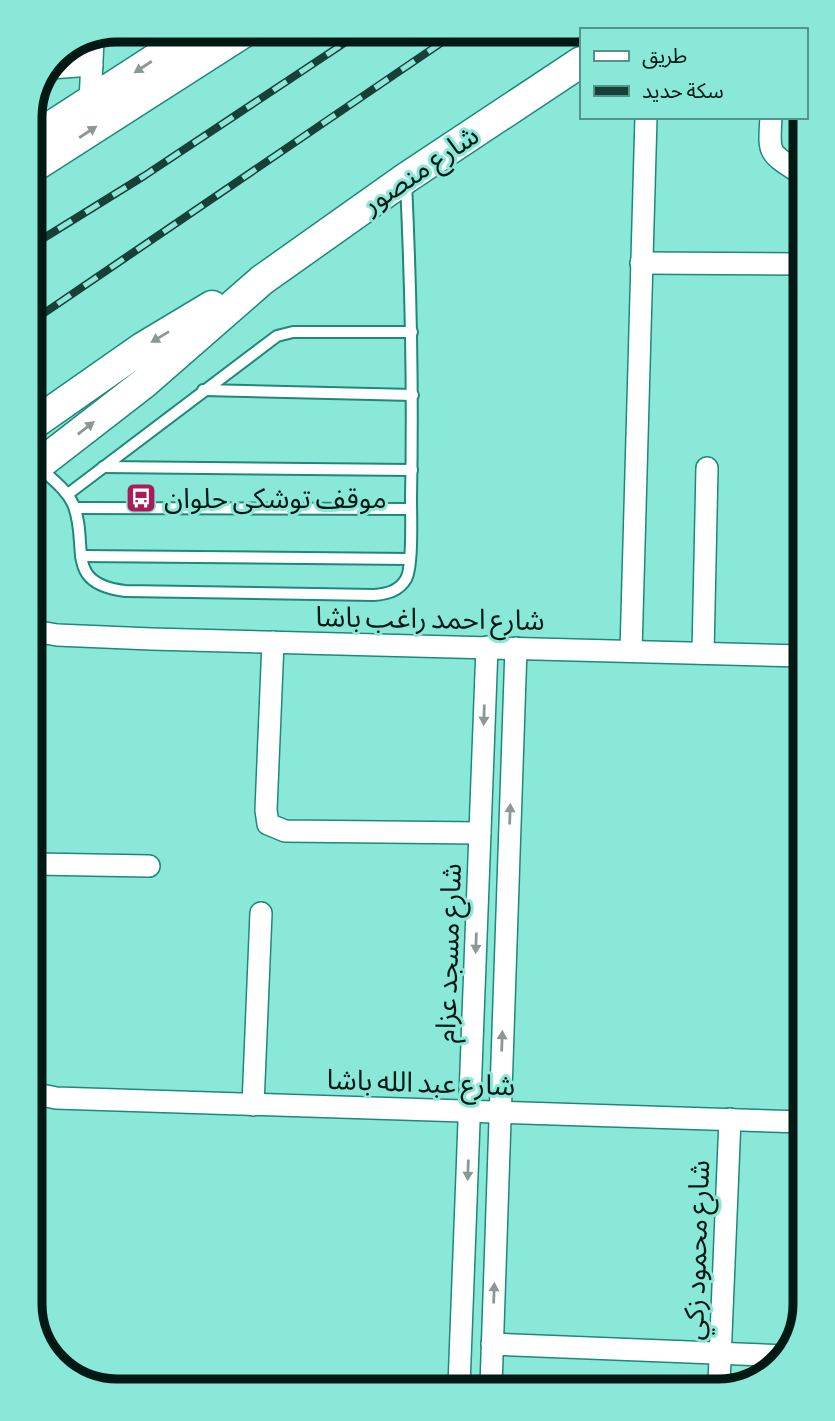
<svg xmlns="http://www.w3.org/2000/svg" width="835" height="1421" font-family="'Alegreya Sans','Noto Sans Arabic',sans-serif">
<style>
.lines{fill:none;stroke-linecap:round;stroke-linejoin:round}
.lane-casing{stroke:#1f887a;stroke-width:14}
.street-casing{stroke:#1f887a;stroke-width:24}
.secondary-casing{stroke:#1f887a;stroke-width:33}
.path{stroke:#478379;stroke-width:4.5;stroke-dasharray:7 3.5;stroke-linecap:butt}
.lane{stroke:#fff;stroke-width:10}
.street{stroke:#fff;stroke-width:21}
.secondary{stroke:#fff;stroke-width:30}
.rail-casing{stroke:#193f39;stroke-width:8}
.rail{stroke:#8ae8d8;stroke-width:5;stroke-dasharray:16;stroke-linecap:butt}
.oneway{fill:#8c9896}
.labels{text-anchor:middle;stroke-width:6;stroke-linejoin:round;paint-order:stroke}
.street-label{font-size:28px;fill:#001915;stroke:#8ae8d8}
.poi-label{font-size:28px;fill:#001915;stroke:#8ae8d8;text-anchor:start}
.rim{fill:none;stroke:#001915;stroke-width:9}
</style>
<rect width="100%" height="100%" fill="#8ae8d8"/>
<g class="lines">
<g class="lane-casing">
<g id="lane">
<path d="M203 390 413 395"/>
<path d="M103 467 412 470"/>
<path d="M40 468C52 479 66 489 73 504 90 545 62 583 125 591L374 595C387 594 399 591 406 579 413 567 411 516 411 499 413 394 411 289 406 183"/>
<path d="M68 494 277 336 293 332H412"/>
<path d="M75 508 411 509"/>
<path d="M81 556 409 559"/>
</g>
</g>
<g class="street-casing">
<g id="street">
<path d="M50 68 92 65"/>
<path d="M90 102 93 40"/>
<path d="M771 117C769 152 767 152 797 171"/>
<path d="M641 263 798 264"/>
<path d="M34 631 57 635 151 639 801 656"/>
<path d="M273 642 266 810 268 824 285 831 480 833"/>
<path d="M631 651 646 117"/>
<path d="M703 653 707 468"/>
<path d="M35 864 149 866"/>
<path d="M37 1094 56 1098 804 1122"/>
<path d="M253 1105 261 913"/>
<path d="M492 1344 786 1356"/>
<path d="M719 1383 730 1119"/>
<path d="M459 1386 487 647"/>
<path d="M491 1386 516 648"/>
</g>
</g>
<g class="secondary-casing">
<g id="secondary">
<path d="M30 140 200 30"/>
<path d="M30 169 247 30"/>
<path d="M32 425 142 348 212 306"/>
<path d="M32 470 143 384 262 280 406 178 581 62"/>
</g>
</g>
<path class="path" d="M797 634 799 501"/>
<use href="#lane" class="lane"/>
<use href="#street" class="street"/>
<use href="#secondary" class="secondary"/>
<g class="rail-casing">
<g id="rail">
<path d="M31 246 144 176 364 30"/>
<path d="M31 322 460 30"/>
</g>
</g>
<use href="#rail" class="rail"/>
</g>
<defs><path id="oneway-solid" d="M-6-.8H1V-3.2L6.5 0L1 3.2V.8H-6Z" transform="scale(1.75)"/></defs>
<g class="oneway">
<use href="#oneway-solid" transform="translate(143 67) rotate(147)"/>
<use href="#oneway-solid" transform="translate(88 132) rotate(-33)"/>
<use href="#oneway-solid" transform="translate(160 337) rotate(149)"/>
<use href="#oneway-solid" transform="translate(86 428) rotate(-38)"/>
<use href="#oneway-solid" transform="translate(484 715) rotate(92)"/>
<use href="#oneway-solid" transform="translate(510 814) rotate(-88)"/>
<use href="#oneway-solid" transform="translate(476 943) rotate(92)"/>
<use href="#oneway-solid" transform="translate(502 1041) rotate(-88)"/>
<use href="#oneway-solid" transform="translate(468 1170) rotate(92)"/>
<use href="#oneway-solid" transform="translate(494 1293) rotate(-88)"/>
</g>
<defs>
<g id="bus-square" transform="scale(1.575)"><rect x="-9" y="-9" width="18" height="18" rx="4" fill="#aa1c59" stroke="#8ae8d8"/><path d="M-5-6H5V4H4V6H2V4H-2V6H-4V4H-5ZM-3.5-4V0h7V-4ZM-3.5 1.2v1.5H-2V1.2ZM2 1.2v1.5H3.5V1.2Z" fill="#fff"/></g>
</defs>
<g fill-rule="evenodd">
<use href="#bus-square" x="141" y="498"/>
</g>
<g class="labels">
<g class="street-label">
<text transform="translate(420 169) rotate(-34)" y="10">شارع منصور</text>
<text transform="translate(430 618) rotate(1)" y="10">شارع احمد راغب باشا</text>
<text transform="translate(448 953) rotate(-88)" y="10">شارع مسجد عزام</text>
<text transform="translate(421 1082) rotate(2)" y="10">شارع عبد الله باشا</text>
<text transform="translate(696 1250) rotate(-88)" y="10">شارع محمود زكي</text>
</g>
<g class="poi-label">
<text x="164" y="508">موقف توشكى حلوان</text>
</g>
</g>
<path d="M0 0H835V1421H0ZM117 42H718A75 75 0 0 1 793 117V1304A75 75 0 0 1 718 1379H117A75 75 0 0 1 42 1304V117A75 75 0 0 1 117 42Z" fill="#8ae8d8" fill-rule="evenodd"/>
<path class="rim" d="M117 42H718A75 75 0 0 1 793 117V1304A75 75 0 0 1 718 1379H117A75 75 0 0 1 42 1304V117A75 75 0 0 1 117 42Z"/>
<rect x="580" y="28" width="228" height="91" fill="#8ae8d8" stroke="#53958a" stroke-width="2"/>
<rect x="594" y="51" width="35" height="10" fill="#ffffff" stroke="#53958a" stroke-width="2"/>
<text x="642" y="63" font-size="21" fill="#001915">طريق</text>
<rect x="594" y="86" width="35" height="10" fill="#193f39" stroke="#53958a" stroke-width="2"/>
<text x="642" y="98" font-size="21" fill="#001915">سكة حديد</text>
</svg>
